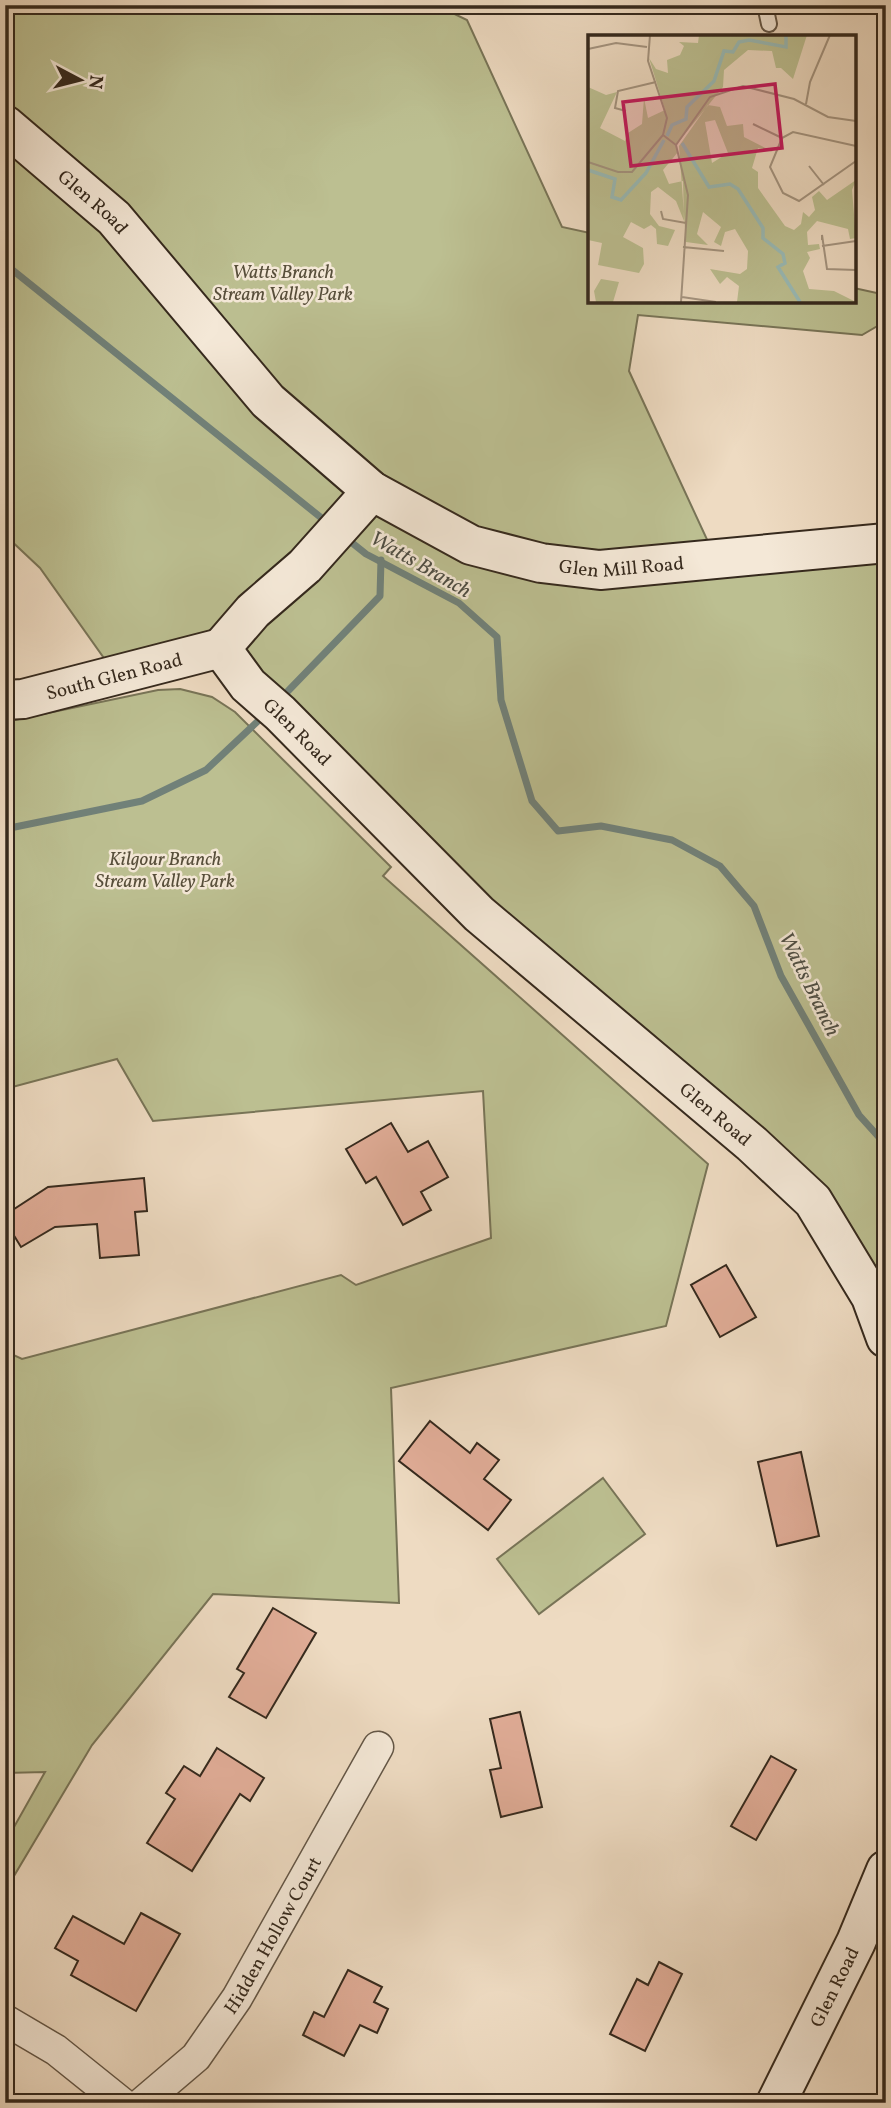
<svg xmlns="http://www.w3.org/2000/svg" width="891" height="2108" font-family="Vollkorn,serif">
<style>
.green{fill:#bcbf91;stroke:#787457;stroke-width:2}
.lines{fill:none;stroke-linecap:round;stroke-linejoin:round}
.stream{stroke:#718179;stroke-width:7}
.building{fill:#e1ad98;stroke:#35291d;stroke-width:2}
.service-casing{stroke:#635646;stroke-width:18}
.minor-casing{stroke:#635646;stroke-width:33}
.secondary-casing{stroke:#35291d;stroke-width:42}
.service{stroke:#f4e8d7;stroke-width:14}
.minor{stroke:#f4e8d7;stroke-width:30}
.secondary{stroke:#f4e8d7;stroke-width:38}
.labels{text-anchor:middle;stroke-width:5;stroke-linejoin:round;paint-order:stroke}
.street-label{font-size:19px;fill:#35291d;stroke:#f4e8d7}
.park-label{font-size:19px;font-style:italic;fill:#574e3a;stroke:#f4e8d7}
.water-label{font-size:21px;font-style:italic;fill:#4e4e44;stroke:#f4e8d7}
.inset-river{fill:none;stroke:#99bbb7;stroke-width:3.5}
.inset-road{fill:none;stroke:#a49480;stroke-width:2}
.view{fill:#c2185b;fill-opacity:0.15;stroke:#c2185b;stroke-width:3.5}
.inset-edge{fill:none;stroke:#35291d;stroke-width:3.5}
</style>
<rect width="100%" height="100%" fill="#eedbc2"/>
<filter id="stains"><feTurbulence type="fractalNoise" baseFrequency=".00286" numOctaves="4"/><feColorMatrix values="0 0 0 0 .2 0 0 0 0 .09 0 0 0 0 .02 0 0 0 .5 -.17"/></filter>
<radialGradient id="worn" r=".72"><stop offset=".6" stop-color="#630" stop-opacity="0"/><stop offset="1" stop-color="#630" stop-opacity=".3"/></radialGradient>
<g class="green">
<path d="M5 5H436L467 20 562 227 590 233V301H854V288L886 295V321L862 335 638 315 629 371 716 559 886 553V1310L813 1201 221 648 116 675 40 568 5 535Z"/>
<path d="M180 689 212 697 235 712 391 867 383 876 708 1164 666 1326 391 1388 399 1603 213 1594 92 1745 5 1891V1843L45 1772 5 1773V1351L22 1359 341 1275 356 1285 491 1238 483 1091 153 1121 117 1059 5 1089V722L158 690Z"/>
<path d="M603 1478 645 1534 539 1614 497 1559Z"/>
</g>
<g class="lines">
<g class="stream">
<path d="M5 264 329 524"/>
<path d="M346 538 366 554 459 603 497 637 501 700 532 801 558 831 601 826 672 840 720 866 754 906 781 976 859 1115 886 1145"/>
<path d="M288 691 380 596 381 560"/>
<path d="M5 829 142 801 206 770 258 721"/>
</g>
</g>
<g class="building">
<path d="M391 1123 408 1152 428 1141 448 1177 421 1192 431 1210 403 1225 376 1177 366 1183 346 1149Z"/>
<path d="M144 1178 147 1211 135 1212 139 1255 100 1258 97 1224 55 1227 21 1247 5 1221V1215L48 1187Z"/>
<path d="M726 1265 756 1317 720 1337 691 1285Z"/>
<path d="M430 1421 470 1453 477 1443 499 1460 484 1479 511 1500 488 1530 399 1461Z"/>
<path d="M801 1452 819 1536 777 1546 758 1462Z"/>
<path d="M273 1608 316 1633 266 1718 229 1697 244 1673 237 1669Z"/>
<path d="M520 1712 542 1807 501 1817 490 1770 501 1768 490 1719Z"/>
<path d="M217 1748 264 1778 250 1801 240 1794 192 1871 147 1843 175 1799 166 1793 184 1766 200 1776Z"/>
<path d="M771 1756 796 1770 756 1840 731 1826Z"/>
<path d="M141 1913 180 1934 136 2011 71 1975 78 1961 55 1948 73 1916 124 1944Z"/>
<path d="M659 1962 682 1974 645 2051 610 2034 637 1979 648 1985Z"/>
<path d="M348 1970 382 1987 374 2002 388 2009 377 2033 360 2025 344 2056 303 2035 314 2012 324 2017Z"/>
</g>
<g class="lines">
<g class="service-casing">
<path id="service" d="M765 5 769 24"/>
</g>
<g class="minor-casing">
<g id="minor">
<path d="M5 2020 56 2050 122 2103"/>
<path id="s1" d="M142 2103 196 2057 237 1998 378 1747"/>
</g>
</g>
<g class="secondary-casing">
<g id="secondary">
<path id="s2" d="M5 125 114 218 268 401 372 491 471 545 541 563 600 570 886 543"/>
<path id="s3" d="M221 648 248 685 280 713 479 914 752 1144 813 1201 871 1297 886 1338"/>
<path d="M221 648 253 611 305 566 372 491"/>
<path id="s4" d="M5 700 23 699 221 648"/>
<path id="s5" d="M776 2103 856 1942 886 1870"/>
</g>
</g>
<use href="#service" class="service"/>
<use href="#minor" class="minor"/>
<use href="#secondary" class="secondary"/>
</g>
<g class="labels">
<g class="street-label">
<text dy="7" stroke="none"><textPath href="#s2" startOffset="117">Glen Road</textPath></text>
<text dy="7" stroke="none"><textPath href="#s2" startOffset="786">Glen Mill Road</textPath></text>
<text dy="7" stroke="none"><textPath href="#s4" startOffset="112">South Glen Road</textPath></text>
<text dy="7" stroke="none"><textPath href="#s3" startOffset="114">Glen Road</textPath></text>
<text dy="7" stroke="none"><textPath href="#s3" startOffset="681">Glen Road</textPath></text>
<text dy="7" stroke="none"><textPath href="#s1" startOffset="215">Hidden Hollow Court</textPath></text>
<text dy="7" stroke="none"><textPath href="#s5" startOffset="130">Glen Road</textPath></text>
</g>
<g class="park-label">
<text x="283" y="278">Watts Branch<tspan x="283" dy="22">Stream Valley Park</tspan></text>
<text x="165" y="865">Kilgour Branch<tspan x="165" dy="22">Stream Valley Park</tspan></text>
</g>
<g class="water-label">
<text transform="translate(421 564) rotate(30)" y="7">Watts Branch</text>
<text transform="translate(810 984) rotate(64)" y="7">Watts Branch</text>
</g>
</g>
<g transform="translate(588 35)">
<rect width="268" height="268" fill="#eedbc2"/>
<path d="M111 0H219L205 44 193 33H188L184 16 160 15 136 35 135 52 88 110 90 117 75 135 81 149 95 146 96 186 88 166 70 152 63 157 62 179 71 191 87 195 80 211 69 209 68 194 63 190 56 194 43 187 35 202 55 213 56 229 51 238 10 230 14 208 0 205V52L18 60 29 57 12 93 37 106 40 98 54 89 56 63 60 83 77 75 61 23 68 34 80 38 79 25 92 20 96 11 91 7 110 8ZM120 70 132 72 139 91 155 89 156 102 185 117 170 113 164 133 170 137V153L197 191 206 195 213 189 215 177 221 182 227 175 224 162 231 156 239 165 268 145 264 155 268 203 262 204 260 194 229 186 219 197 220 210 231 209 232 214 219 217 222 223 215 236 221 254 246 256 268 267H149L151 251 139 242 132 249 122 234 152 239 159 234 160 216 147 194 137 197 133 211 126 207 133 192 115 177 109 199 120 210 98 207 91 111ZM127 85 140 118 124 128 117 87ZM13 244 31 247 25 267H8L6 256Z" fill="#bcbf91" fill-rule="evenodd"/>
<path class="inset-river" d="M79 101 84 90 98 84 99 72 126 46 136 16 145 17 151 7 161 5 198 12V0M94 108 121 152 142 149 150 154 175 193V203L195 219 197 228 190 232 212 267M0 135 27 144 24 162 33 165 58 138 76 105"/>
<path class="inset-road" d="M0 14 28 8 59 12M218 69 222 47 242 0M38 76 27 73 30 56 68 47M165 89 194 103M75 100 88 110 100 160 93 267M88 110 122 62 155 51 206 64 240 82 268 86M268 111 205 97 194 103 182 132 195 158 211 166 268 126M0 127 30 137H44L75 100 79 83 60 26 62 0M221 131 236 150M73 176 75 184 98 188M234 205V200L239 234 268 235M234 211 268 206M95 212 136 216M94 262 128 267"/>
<path class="view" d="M187 49 194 113 43 131 35 67Z"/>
<rect width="268" height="268" class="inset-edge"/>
</g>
<rect width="891" height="2108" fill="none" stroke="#eedbc2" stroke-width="28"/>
<rect x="7" y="7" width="877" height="2094" fill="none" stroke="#35291d" stroke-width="3.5"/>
<rect x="14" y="14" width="863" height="2080" fill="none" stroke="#35291d" stroke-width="2"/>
<g transform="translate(80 80) rotate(97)" stroke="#f4e8d7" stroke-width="5" paint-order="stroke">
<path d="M0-5L12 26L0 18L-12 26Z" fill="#35291d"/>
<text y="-10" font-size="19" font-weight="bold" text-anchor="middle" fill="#35291d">N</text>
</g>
<rect width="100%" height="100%" filter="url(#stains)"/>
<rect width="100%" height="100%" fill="url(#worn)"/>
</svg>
